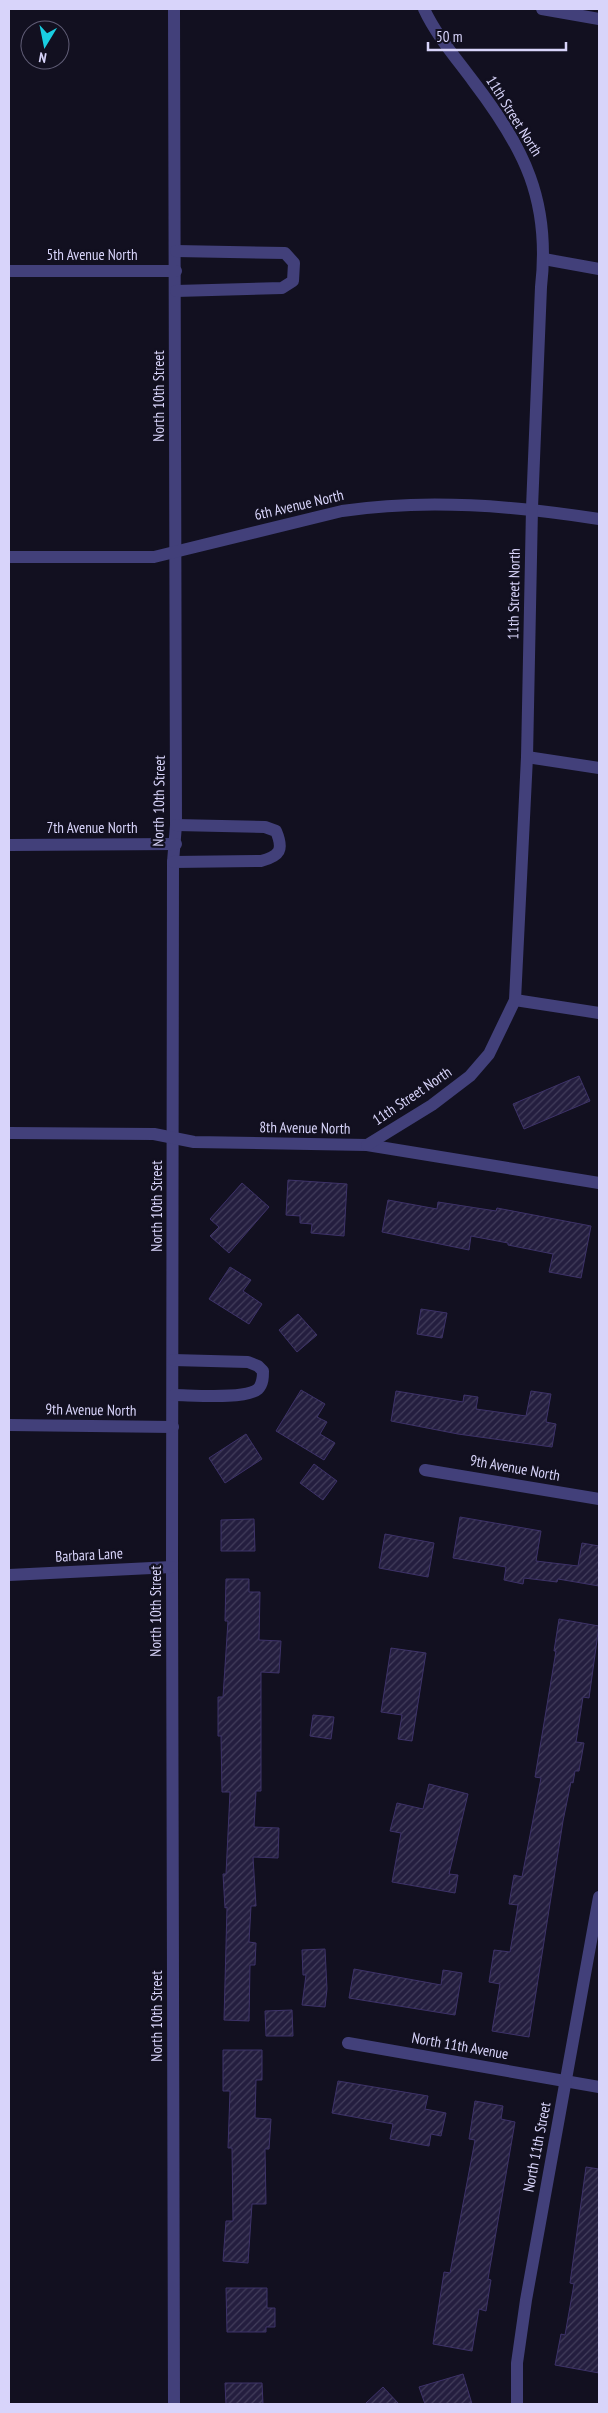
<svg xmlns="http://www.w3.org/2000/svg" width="608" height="2413" font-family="'PT Sans Narrow',sans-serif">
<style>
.building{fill:url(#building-hatch);stroke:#3d3268}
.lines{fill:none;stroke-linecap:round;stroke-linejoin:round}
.street{stroke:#42407a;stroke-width:12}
.labels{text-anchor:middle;stroke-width:4.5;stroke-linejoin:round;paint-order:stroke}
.street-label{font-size:15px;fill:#d8d4fa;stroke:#121020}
</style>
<defs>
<pattern id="building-hatch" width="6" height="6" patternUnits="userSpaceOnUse" patternTransform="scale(1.25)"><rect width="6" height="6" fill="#241e3f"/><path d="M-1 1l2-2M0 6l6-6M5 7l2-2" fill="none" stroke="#433e5c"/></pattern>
</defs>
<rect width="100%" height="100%" fill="#121020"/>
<g class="building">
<path d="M579 1076 590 1101 524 1129 513 1104Z"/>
<path d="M288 1180 347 1184 344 1236 311 1233 312 1224 300 1223V1216L286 1215Z"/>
<path d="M242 1183 269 1207 229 1253 210 1236 219 1227 210 1219Z"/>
<path d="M388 1200 437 1209 438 1202 496 1211 497 1208 591 1226 581 1278 549 1272 553 1254 508 1245V1243L471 1236 469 1250 382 1232Z"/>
<path d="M230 1267 251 1280 243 1291 262 1304 249 1324 209 1299Z"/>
<path d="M421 1309 447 1313 442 1338 417 1334Z"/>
<path d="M298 1314 317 1335 297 1352 279 1330Z"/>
<path d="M301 1390 325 1404 317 1417 327 1422 320 1434 335 1443 324 1460 276 1431Z"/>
<path d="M396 1391 463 1402 464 1395 478 1397 476 1409 526 1416 531 1391 551 1394 546 1422 556 1424 552 1447 458 1434 391 1421Z"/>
<path d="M246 1434 262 1459 225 1483 209 1458Z"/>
<path d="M314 1464 337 1481 323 1500 300 1483Z"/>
<path d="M460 1517 541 1531 536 1561 578 1566 582 1543 599 1546V1586L558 1579 557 1582 524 1578 523 1584 504 1580 506 1567 453 1558Z"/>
<path d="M254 1519 255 1551H221V1520Z"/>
<path d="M385 1534 434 1543 428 1577 379 1568Z"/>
<path d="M226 1579H249V1592H260L259 1640 281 1641 279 1673 261 1672V1791H256L254 1827 279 1828 278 1858 253 1857 256 1906H251L249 1942 256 1943 255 1965H250L249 2021 224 2020 227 1907 225 1908 223 1874H226L230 1792H222L221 1736H218V1697H223L228 1621H225Z"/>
<path d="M559 1619 599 1626 589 1698 583 1697 576 1742 584 1743 579 1771H575L573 1783 571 1782 563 1821 529 2037 492 2031 500 1984 489 1982 494 1950 510 1952 518 1905 509 1904 514 1875 522 1877 541 1778 535 1777 556 1651H554Z"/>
<path d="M391 1648 426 1653 412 1741 398 1739 402 1715 381 1712Z"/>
<path d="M313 1715 334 1717 331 1739 310 1736Z"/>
<path d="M429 1784 468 1794 449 1874 458 1875 455 1893 392 1882 401 1833 390 1831 397 1803 423 1809Z"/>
<path d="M325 1949 327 1989 325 2007 302 2005 306 1975H303L302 1950Z"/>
<path d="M354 1969 441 1985 443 1970 462 1973 455 2015 349 1998Z"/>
<path d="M292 2010 293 2036H266L265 2011Z"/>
<path d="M223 2050H262V2080H256L255 2118 271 2119 269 2149H265L266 2204H252L248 2263 223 2261 226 2221H233L232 2148H228L230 2091H223Z"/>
<path d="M338 2081 428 2096 425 2109 446 2113 441 2136 431 2134 429 2146 390 2139 393 2124 332 2113Z"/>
<path d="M475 2101 503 2106 501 2119 515 2122 488 2279 491 2280 486 2311 479 2309 472 2351 433 2344 444 2272 450 2273 475 2140 469 2139Z"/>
<path d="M586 2167 599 2169V2373L555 2365 561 2334 565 2335 574 2284 570 2283Z"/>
<path d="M226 2288H267V2308H275V2327H266V2332H227Z"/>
<path d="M463 2374 472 2404H425L419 2387Z"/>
<path d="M225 2383H262L263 2404H226Z"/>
<path d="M383 2387 399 2404H365Z"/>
</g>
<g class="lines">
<g class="street">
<path d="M174 9 176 825 173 862 172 1567 174 2404"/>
<path d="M542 9 599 19"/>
<path d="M176 251 285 253 294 263 293 281 282 288 176 291"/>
<path d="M544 259 599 269"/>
<path d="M9 271H176"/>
<path d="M9 557H154L342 511C428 498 514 506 599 519"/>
<path d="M527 757 599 768"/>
<path d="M9 845 176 844"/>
<path d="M173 862 261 861C280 856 284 850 276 831L265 827 176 825"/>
<path d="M515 1000 599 1013"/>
<path d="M9 1133 154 1134 194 1142 367 1145 599 1183"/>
<path d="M367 1145 432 1105 470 1076 489 1054 515 1000 527 757 532 508 541 287C551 200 524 148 473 81 456 58 436 35 424 9"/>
<path d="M173 1360 248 1362 258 1366 263 1371C263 1377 263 1384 258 1389 246 1400 191 1395 174 1395"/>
<path d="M9 1425 173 1427"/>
<path d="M425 1470 599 1499"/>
<path d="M9 1575 172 1567"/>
<path d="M348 2043 599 2087"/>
<path d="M517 2404V2363L526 2300 599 1897"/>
</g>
</g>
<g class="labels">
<g class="street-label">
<text transform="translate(514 116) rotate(58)" y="5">11th Street North</text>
<text x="92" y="260">5th Avenue North</text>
<text transform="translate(159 396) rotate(-90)" y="5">North 10th Street</text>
<text transform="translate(299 505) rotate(-13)" y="5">6th Avenue North</text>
<text transform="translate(514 594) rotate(-89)" y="5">11th Street North</text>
<text transform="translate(159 801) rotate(-89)" y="5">North 10th Street</text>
<text x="92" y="833">7th Avenue North</text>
<text transform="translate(412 1096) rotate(-34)" y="5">11th Street North</text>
<text transform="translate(305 1128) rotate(1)" y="5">8th Avenue North</text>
<text transform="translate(157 1206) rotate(-90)" y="5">North 10th Street</text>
<text transform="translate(91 1410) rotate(1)" y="5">9th Avenue North</text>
<text transform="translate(515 1468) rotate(10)" y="5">9th Avenue North</text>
<text transform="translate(89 1555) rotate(-3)" y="5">Barbara Lane</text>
<text transform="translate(156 1611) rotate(-90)" y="5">North 10th Street</text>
<text transform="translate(157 2016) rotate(-90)" y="5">North 10th Street</text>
<text transform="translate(460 2046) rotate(10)" y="5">North 11th Avenue</text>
<text transform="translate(537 2147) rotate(-79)" y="5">North 11th Street</text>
</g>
</g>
<rect width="608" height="2413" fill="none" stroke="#d8d4fa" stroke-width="20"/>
<g transform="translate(45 45) rotate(190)"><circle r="24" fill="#121020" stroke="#615e77"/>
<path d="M0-4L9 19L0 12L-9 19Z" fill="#19cee1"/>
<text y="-8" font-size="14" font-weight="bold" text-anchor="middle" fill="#d8d4fa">N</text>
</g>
<path d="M428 42v8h138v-8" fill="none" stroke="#d8d4fa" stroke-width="2.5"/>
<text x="436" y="42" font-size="15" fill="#d8d4fa" stroke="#121020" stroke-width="4" paint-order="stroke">50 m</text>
</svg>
